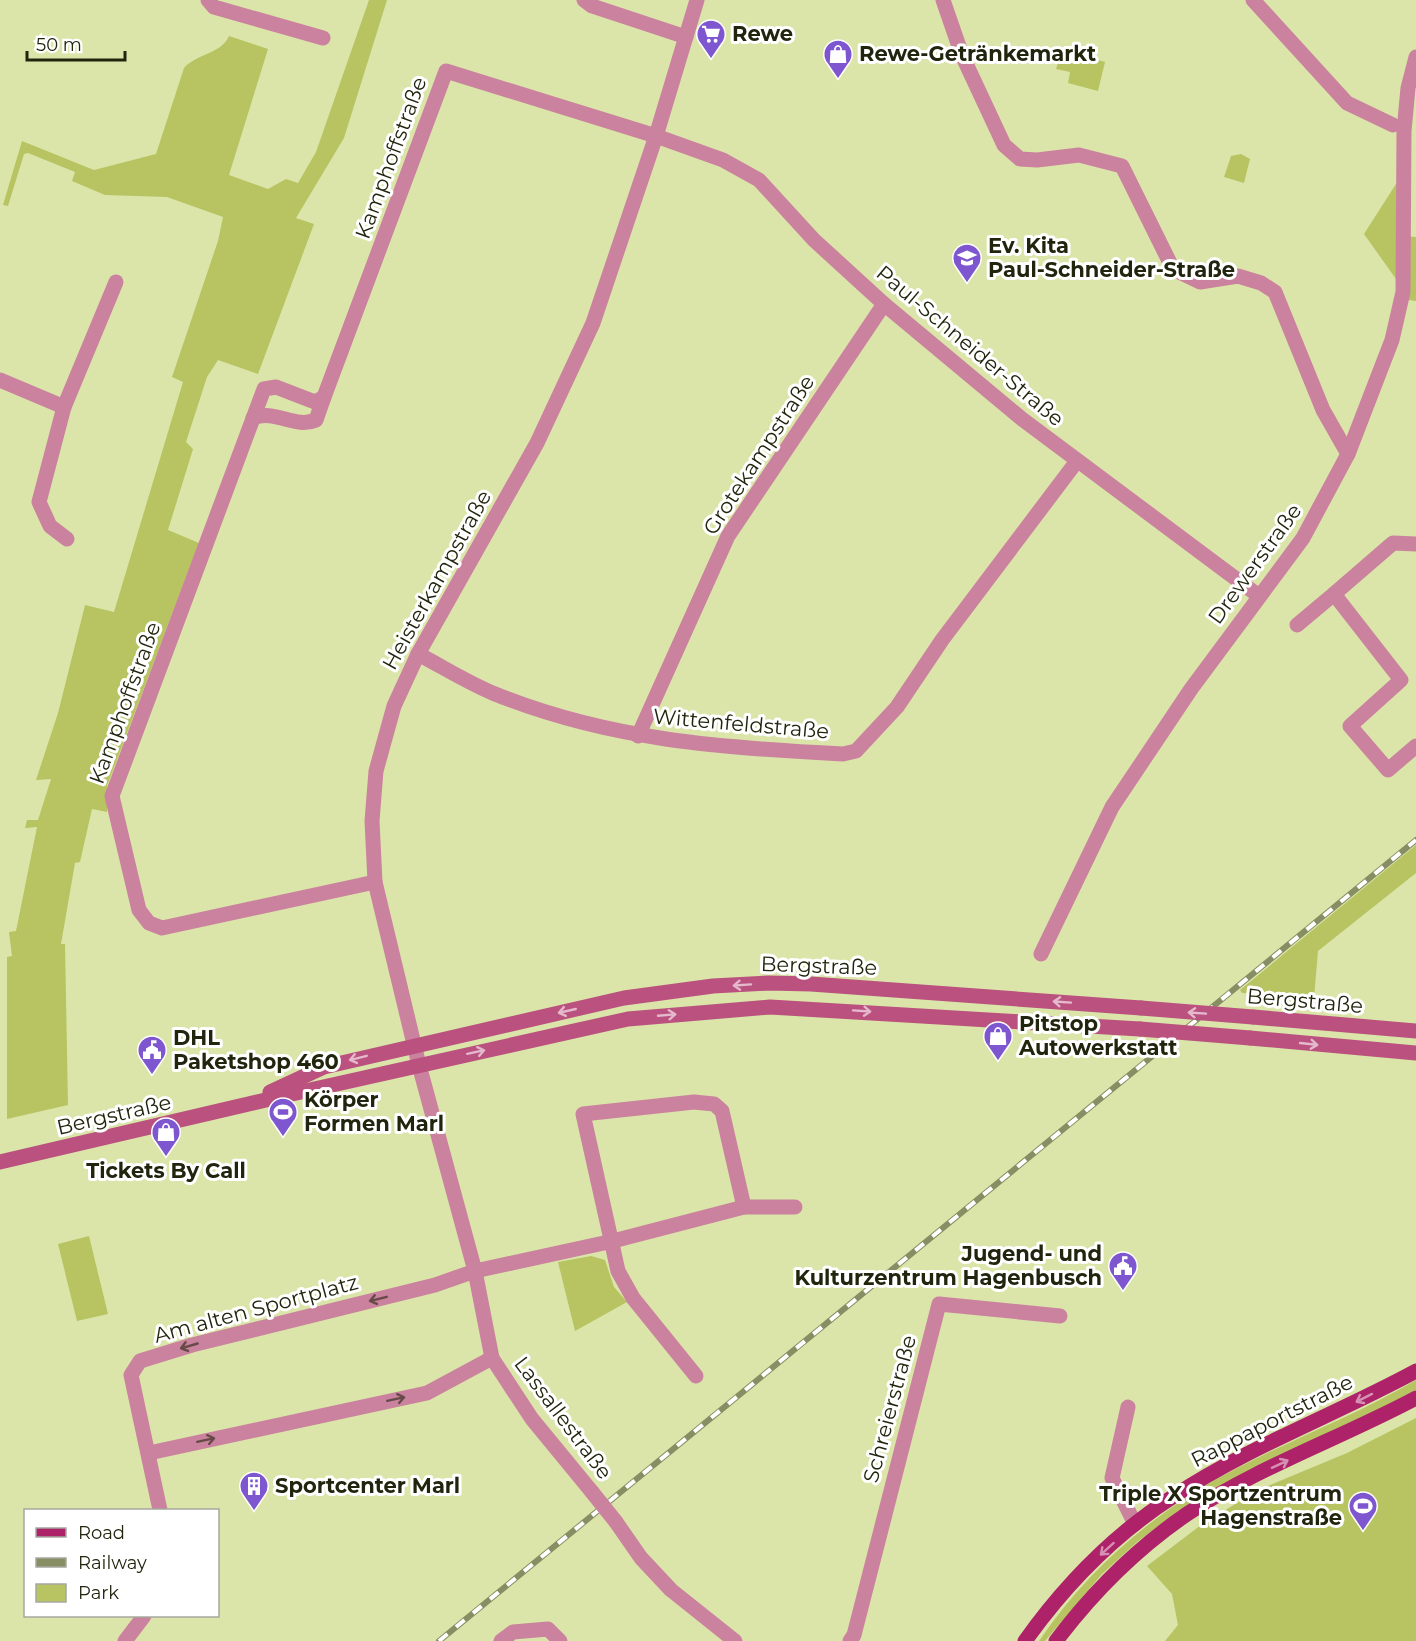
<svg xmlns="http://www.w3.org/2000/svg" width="1416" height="1641" font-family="Montserrat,sans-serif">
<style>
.green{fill:#b7c461}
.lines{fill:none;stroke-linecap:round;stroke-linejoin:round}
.minor{stroke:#cb829e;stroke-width:15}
.tertiary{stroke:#cb829e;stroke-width:15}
.secondary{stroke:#bb517f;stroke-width:15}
.primary{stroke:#ad2269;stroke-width:15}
.rail-casing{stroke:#878e63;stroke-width:6}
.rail{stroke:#fff;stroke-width:4;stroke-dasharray:11;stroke-linecap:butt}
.tertiary-bridge{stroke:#cb829e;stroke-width:15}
.secondary-bridge{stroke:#bb517f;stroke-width:15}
.oneway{stroke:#e4b9cc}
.oneway2{stroke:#664a48}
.oneway3{stroke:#d690b4}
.labels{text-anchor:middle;stroke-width:6;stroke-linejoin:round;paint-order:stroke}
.poi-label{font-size:21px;font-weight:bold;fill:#22250e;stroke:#fff;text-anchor:start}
.street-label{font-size:21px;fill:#22250e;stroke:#fff}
</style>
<rect width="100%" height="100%" fill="#dbe5aa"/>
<g class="green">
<path d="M369 0H387L344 138 296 218 314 224 258 374 218 360 207 377 186 442 193 449 168 530 199 543 107 786V812L92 809 80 862 75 863 61 944H65L68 1105 7 1119V957L12 956 9 932 16 931 37 827 25 828 27 820H38L51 779 36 780 58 713 85 605 114 612 183 382 172 377 218 241 223 217 167 197 105 195 72 181 75 172 28 153 24 154 8 206 3 205 22 141 94 170 156 154 184 68C198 53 221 54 229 36L268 49 229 175 268 189 286 179 298 183 316 152Z"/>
<path d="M1062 50 1105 62 1098 91 1068 83 1070 72 1056 69Z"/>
<path d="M1241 154 1250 159 1244 183 1224 177 1231 156Z"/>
<path d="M1403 173V236L1416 237V301L1401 299V286L1364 234Z"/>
<path d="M1416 845V873L1318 951 1314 998 1242 993 1240 990Z"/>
<path d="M89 1236 108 1314 77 1321 58 1244Z"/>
<path d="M591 1256 605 1260 614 1287 627 1302 575 1331 558 1262Z"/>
<path d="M1416 1380V1390L1178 1511 1137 1542 1102 1574 1045 1641H1039C1081 1579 1136 1528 1200 1489 1269 1447 1347 1421 1416 1380Z"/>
<path d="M1416 1418V1641H1165L1178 1625 1172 1594 1147 1566 1201 1525 1258 1490 1347 1453Z"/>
</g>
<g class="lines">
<g class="minor">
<path d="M208 0 214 7 323 38"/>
<path d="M584 0 592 6 686 37"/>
<path d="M943 0 962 55 1004 145 1020 159 1037 160 1079 155 1122 166 1173 269 1200 282 1238 276 1261 283 1275 292 1323 410 1348 454"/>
<path d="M1253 0 1347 103 1393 125"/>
<path d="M0 380 64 407 39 502 50 526 67 539"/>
<path d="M64 407 116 282"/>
<path d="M253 418C275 409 295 429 316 420L324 397"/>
<path d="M1416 544 1393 543 1334 594 1401 680 1350 726 1388 770 1416 746"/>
<path d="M1297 625 1334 594"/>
<path d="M418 654C443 667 468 683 495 694 609 740 721 748 843 754L856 751 897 707 942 640 1077 461"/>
<path d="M638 736 728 536 884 304"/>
<path d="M375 882 162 928 149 923 139 910 112 796 264 389 276 387 315 402 324 397 446 71 656 136 723 160 759 180 814 240 884 304 1022 419 1259 596"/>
<path d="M1041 954 1112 807 1191 689 1303 538 1348 454 1392 340 1403 292 1404 131 1408 88 1416 57"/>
<path d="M696 1376 633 1298 618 1271 583 1114 694 1102 714 1104 722 1111 744 1207"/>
<path d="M1128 1407 1112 1478 1135 1524"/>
<path d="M149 1453 427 1393 492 1358"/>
<path d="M160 1510 131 1375 140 1361 192 1345 435 1285 475 1271 613 1241 744 1207H795"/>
<path d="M125 1641 144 1616"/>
<path d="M501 1641 513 1632 548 1629 560 1641"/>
<path d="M850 1641 854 1635 939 1304 1060 1316"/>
</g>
<g class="tertiary">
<path d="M592 1492 532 1419 492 1358 475 1271 419 1065 375 882 372 821 376 771 394 706 418 654 537 443 593 323 656 136 697 0"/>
<path d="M616 1522 641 1558 671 1590 735 1641"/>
</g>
<g class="secondary">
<path d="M1253 1017 1416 1031"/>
<path d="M1250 1038 1416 1053"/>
<path d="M270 1092 324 1067 624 998 713 986 769 983 811 984 1141 1008"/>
<path d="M0 1162 283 1096 628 1019 770 1007 1140 1029"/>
</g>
<g class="primary">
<path d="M1025 1641C1065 1585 1116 1533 1174 1496 1250 1446 1337 1414 1416 1371"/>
<path d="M1056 1641C1093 1592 1136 1549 1187 1514 1258 1467 1341 1438 1416 1398"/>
</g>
<g class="rail-casing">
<path id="rail" d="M439 1641 1416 840"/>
</g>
<use href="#rail" class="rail"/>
<path class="tertiary-bridge" d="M592 1492 616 1522"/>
<g class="secondary-bridge">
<path d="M1141 1008 1253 1017"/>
<path d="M1140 1029 1250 1038"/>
</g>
</g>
<defs><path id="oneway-shaft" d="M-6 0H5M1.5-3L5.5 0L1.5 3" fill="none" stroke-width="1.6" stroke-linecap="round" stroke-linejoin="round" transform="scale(1.5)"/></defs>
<g class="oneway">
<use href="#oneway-shaft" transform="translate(742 985) rotate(176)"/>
<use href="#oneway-shaft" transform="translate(1062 1002) rotate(-176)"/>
<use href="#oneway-shaft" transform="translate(567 1011) rotate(167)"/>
<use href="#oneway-shaft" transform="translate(862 1011) rotate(4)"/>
<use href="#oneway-shaft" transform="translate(1197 1013) rotate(-176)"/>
<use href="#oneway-shaft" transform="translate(667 1015) rotate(-5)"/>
<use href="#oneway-shaft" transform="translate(1309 1044) rotate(6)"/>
<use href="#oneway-shaft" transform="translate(476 1052) rotate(-12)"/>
<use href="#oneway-shaft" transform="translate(358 1058) rotate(166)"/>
</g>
<g class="oneway2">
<use href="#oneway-shaft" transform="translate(378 1299) rotate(166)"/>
<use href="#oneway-shaft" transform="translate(189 1346) rotate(164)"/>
<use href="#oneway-shaft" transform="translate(396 1399) rotate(-12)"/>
<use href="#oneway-shaft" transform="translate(206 1440) rotate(-12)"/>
</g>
<g class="oneway3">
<use href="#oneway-shaft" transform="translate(1364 1398) rotate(153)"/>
<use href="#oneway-shaft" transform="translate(1280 1464) rotate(-25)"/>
<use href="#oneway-shaft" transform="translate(1107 1549) rotate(138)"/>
</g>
<defs>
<g id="supermarket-pin" transform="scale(1.5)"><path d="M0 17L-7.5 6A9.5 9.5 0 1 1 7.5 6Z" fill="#7e56cf" stroke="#fff"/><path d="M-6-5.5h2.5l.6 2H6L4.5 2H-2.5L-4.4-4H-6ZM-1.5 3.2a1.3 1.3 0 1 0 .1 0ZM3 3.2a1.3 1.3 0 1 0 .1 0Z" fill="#fff"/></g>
<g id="shop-pin" transform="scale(1.5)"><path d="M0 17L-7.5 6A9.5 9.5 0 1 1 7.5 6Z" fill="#7e56cf" stroke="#fff"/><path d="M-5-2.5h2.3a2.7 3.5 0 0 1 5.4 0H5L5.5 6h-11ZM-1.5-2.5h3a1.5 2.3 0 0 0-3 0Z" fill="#fff"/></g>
<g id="school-pin" transform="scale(1.5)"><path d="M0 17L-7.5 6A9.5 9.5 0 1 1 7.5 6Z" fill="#7e56cf" stroke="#fff"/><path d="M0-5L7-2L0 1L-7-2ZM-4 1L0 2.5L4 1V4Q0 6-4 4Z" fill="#fff"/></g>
<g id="civic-pin" transform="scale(1.5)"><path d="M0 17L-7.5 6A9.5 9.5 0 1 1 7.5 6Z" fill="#7e56cf" stroke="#fff"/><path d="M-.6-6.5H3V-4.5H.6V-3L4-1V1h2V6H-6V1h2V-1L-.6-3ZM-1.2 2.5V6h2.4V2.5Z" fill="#fff"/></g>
<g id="stadium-pin" transform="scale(1.5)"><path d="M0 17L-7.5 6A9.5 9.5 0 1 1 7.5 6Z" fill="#7e56cf" stroke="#fff"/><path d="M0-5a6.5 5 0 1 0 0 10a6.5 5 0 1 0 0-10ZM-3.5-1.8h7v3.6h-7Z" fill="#fff"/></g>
<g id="building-pin" transform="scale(1.5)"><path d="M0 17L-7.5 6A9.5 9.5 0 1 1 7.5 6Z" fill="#7e56cf" stroke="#fff"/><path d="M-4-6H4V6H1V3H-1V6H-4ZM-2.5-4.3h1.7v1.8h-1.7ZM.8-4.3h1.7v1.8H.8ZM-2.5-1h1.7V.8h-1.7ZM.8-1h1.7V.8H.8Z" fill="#fff"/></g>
</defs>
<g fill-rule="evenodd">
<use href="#supermarket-pin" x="711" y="34"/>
<use href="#shop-pin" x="838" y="54"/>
<use href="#school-pin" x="967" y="258"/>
<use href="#shop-pin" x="998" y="1036"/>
<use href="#civic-pin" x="152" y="1050"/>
<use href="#stadium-pin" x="283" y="1112"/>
<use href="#shop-pin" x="166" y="1132"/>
<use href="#civic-pin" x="1123" y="1266"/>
<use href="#building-pin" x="254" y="1486"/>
<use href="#stadium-pin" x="1363" y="1506"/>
</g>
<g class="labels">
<g class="poi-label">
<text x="732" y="41">Rewe</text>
<text x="859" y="61">Rewe-Getränkemarkt</text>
<text x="988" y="253">Ev. Kita<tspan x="988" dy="24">Paul-Schneider-Straße</tspan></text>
<text x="1019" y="1031">Pitstop<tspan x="1019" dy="24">Autowerkstatt</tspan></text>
<text x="173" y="1045">DHL<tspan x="173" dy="24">Paketshop 460</tspan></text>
<text x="304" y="1107">Körper<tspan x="304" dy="24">Formen Marl</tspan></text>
<text x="166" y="1178" text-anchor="middle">Tickets By Call</text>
<text x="1102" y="1261" text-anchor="end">Jugend- und<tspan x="1102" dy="24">Kulturzentrum Hagenbusch</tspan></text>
<text x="275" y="1493">Sportcenter Marl</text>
<text x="1342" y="1501" text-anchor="end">Triple X Sportzentrum<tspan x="1342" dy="24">Hagenstraße</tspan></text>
</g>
<g class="street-label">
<text transform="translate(391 158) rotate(-70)" y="7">Kamphoffstraße</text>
<text transform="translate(970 346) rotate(40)" y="7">Paul-Schneider-Straße</text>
<text transform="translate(759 455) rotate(-57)" y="7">Grotekampstraße</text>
<text transform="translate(1255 564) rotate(-54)" y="7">Drewerstraße</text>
<text transform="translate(437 580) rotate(-61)" y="7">Heisterkampstraße</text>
<text transform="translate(125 703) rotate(-70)" y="7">Kamphoffstraße</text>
<text transform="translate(741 724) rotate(5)" y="7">Wittenfeldstraße</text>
<text transform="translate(819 966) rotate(2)" y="7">Bergstraße</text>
<text transform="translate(1305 1001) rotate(5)" y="7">Bergstraße</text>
<text transform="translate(114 1115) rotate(-13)" y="7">Bergstraße</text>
<text transform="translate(256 1309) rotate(-15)" y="7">Am alten Sportplatz</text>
<text transform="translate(890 1409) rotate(-75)" y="7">Schreierstraße</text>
<text transform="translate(563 1418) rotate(53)" y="7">Lassallestraße</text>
<text transform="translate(1272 1421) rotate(-27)" y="7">Rappaportstraße</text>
</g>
</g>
<rect x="24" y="1509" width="195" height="108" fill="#ffffff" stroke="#a7a89f" stroke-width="1.5"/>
<rect x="36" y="1528" width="30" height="9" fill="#ad2269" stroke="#a7a89f" stroke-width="1.5"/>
<text x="78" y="1539" font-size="18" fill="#22250e">Road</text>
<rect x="36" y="1558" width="30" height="9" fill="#878e63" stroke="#a7a89f" stroke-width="1.5"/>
<text x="78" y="1569" font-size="18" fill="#22250e">Railway</text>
<rect x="36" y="1584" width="30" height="18" fill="#b7c461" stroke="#a7a89f" stroke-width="1.5"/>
<text x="78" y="1599" font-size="18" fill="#22250e">Park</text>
<path d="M27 51v9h98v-9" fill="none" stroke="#22250e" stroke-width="3"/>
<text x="36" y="51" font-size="18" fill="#22250e" stroke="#ffffff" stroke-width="4.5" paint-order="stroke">50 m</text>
</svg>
